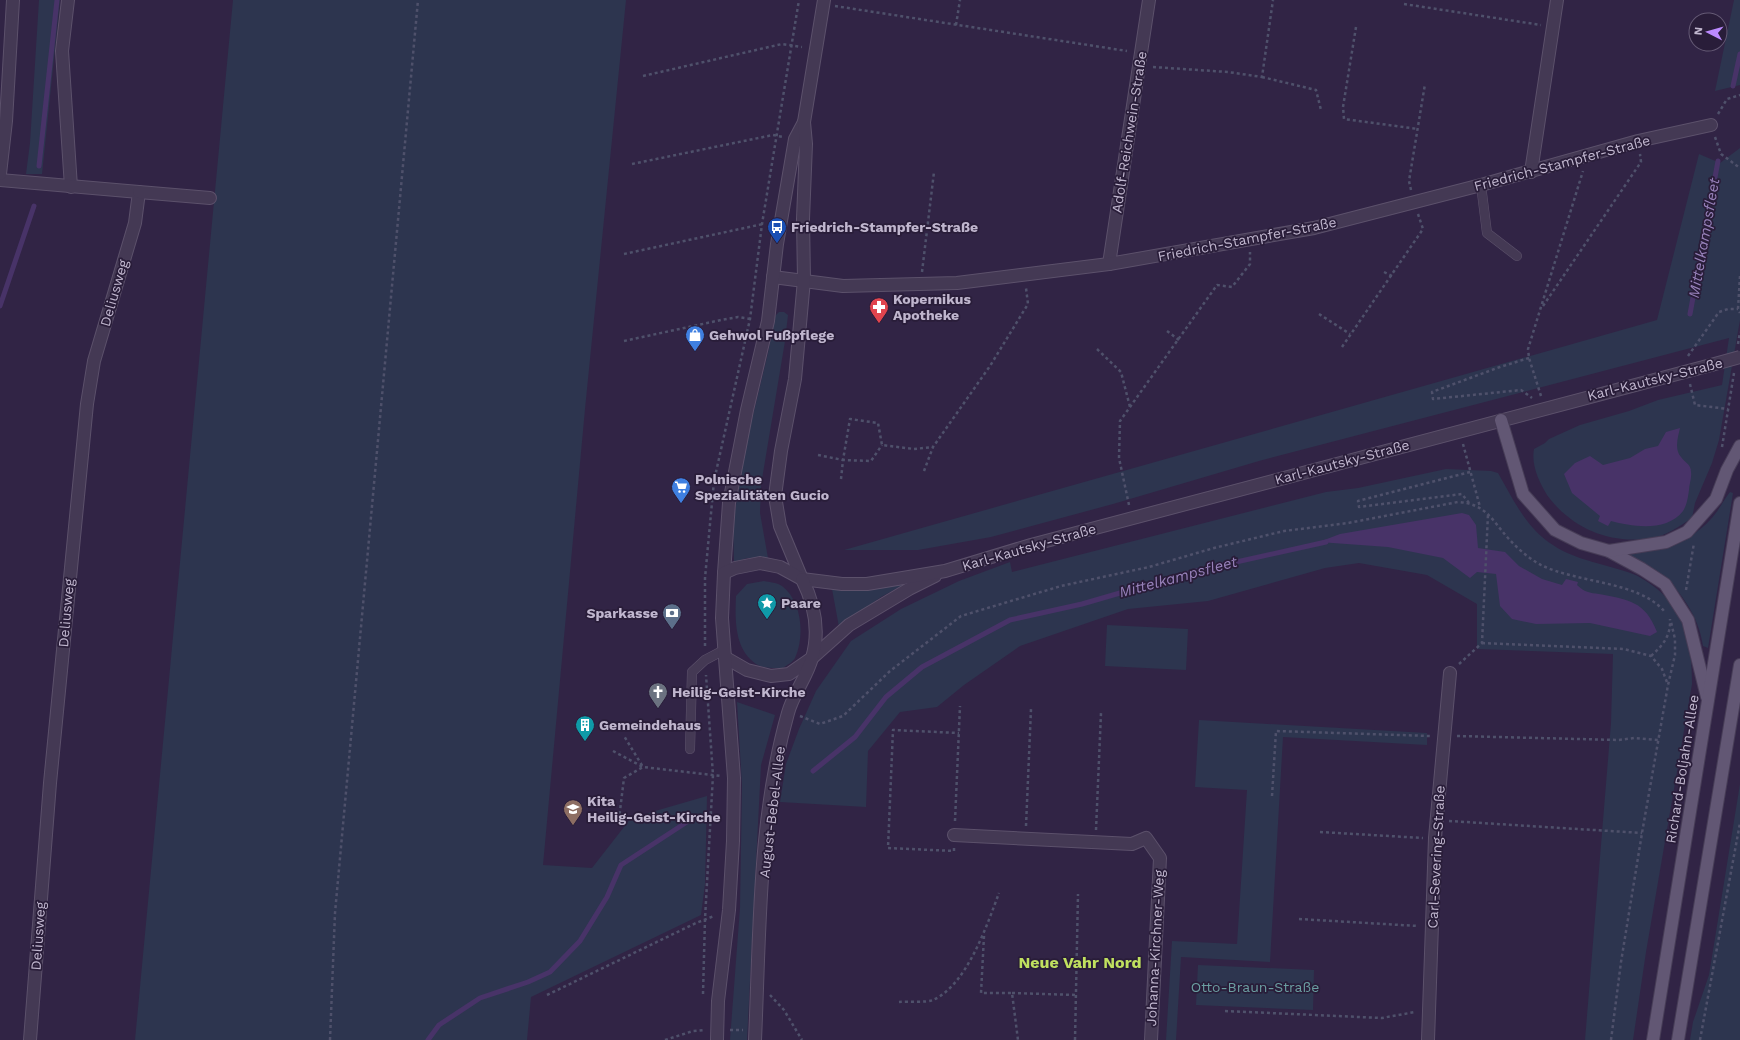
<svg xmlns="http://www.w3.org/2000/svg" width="1740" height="1040" font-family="'Work Sans',sans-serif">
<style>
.green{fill:#2d354f}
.water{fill:#483368}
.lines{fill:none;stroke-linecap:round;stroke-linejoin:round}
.stream{stroke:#483368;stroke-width:5}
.service-casing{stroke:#5c516b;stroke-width:10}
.minor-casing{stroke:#5c516b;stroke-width:14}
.tertiary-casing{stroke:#5c516b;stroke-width:14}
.primary-casing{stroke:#473d57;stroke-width:14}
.path{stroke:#4f516b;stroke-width:2.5;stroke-dasharray:3 3;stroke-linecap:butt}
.service{stroke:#443954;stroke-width:9}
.minor{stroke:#443954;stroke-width:12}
.tertiary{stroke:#443954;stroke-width:12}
.primary{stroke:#625774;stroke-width:12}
.tertiary-bridge-casing{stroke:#5c516b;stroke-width:14;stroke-linecap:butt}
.tertiary-bridge{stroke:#443954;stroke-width:12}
.labels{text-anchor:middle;stroke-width:3.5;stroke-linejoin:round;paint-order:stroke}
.street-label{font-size:14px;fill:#c0b6ce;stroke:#291d39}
.poi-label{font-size:14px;font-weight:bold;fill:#c0b6ce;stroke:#291d39;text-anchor:start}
.park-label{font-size:14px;fill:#6b9ea1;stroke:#291d39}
.water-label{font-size:15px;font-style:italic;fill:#9882bb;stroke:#291d39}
.quarter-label{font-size:16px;font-weight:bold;fill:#c0e05f;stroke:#291d39}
</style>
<rect width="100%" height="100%" fill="#312445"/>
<g class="green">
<path d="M39 0H60L42 174H26L30 143Z"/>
<path d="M233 0H626L585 409 543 865 592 868 631 818 707 796 705 884 701 915 531 997 527 1040H135Z"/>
<path d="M1734 0H1740V85L1715 91Z"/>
<path d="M1740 148V320L1719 440 1712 463 1695 503 1692 518C1680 526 1666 536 1651 538 1610 545 1571 528 1547 495 1539 482 1531 465 1534 449L1545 443 1549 439 1580 425 1629 411 1658 400 1722 385 1729 338 1259 461 1113 504 991 537 918 550H844L1657 320 1699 154 1720 163Z"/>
<path d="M779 312H784L788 315 785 341 761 485 760 513 768 558H747L734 563 733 523 747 440 768 353 775 316Z"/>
<path d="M1446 469 1491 471 1498 473C1513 499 1526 528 1553 545 1574 560 1609 565 1633 574 1639 576 1644 580 1649 583 1686 608 1692 643 1692 684L1646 952 1633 1040H1585L1611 723 1613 654 1477 649V604L1427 575 1359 563 1325 568 1208 601 1128 609 1020 646 964 685 937 707 900 712 868 751 866 807 780 802 786 764 799 729 816 691 851 641 901 609 959 581 1010 562 1012 572 1326 492 1358 488Z"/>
<path d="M1730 492 1733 493 1708 648 1703 646C1699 616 1679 587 1654 569 1646 564 1635 560 1626 556V553C1656 553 1689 543 1710 520 1718 512 1723 501 1730 492Z"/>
<path d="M764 581C769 582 778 583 782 586 802 601 805 636 795 658 793 662 787 665 783 668 775 668 764 669 756 664 734 649 735 619 736 596L747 584Z"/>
<path d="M903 583V585L881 597 839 627 832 589 865 591Z"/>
<path d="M1107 625 1188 629 1186 670 1105 666Z"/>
<path d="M737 702 775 715 761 765 747 1040H730L740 908 742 785Z"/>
<path d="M1199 720 1427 733V745L1283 737 1270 962 1181 957 1176 1040H1166L1172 941 1237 944 1247 790 1195 787Z"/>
<path d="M1740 784V1040H1690L1693 1022 1709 975Z"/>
<path d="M1198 965 1314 970 1313 1010 1196 1005Z"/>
</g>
<g class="water">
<path d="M1680 428C1678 437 1674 449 1681 457 1685 463 1691 464 1691 472 1692 478 1689 485 1689 490 1688 497 1687 505 1683 511 1667 532 1633 527 1611 521L1608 526 1598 521 1600 516 1572 493 1564 474 1575 463 1590 456 1603 465 1630 458 1645 449 1658 446 1666 432Z"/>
<path d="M1462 513 1469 515 1476 525 1478 548 1505 552 1519 566 1542 579 1562 585 1566 579 1578 582 1577 585C1584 592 1590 593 1599 594 1629 600 1645 601 1657 632L1650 636 1590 623 1536 624 1512 619 1500 606 1496 574 1477 572 1470 578 1443 558 1388 547 1319 542 1340 534Z"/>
</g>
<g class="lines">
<g class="stream">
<path d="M1733 86 1740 54"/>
<path d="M39 166 57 0"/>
<path d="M0 306 34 206"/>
<path d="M1690 314 1718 161"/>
<path d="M813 771 855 737 886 697 922 667 1010 620 1082 604 1196 571 1326 542"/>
<path d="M428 1040 439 1025 480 998 528 982 550 972 580 941 607 897 621 865 693 818"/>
</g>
<g class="service-casing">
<g id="service">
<path d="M1481 185 1487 233 1517 256"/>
<path d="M690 749 692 672 705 660 724 650"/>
</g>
</g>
<g class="minor-casing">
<g id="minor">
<path d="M68 0 62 51 71 187"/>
<path d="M1531 172 1557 0"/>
<path d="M0 180 139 192 135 223 94 361 87 404 50 783 30 1040"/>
<path d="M139 192 210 198"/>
<path d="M1109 264 1149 0"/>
<path d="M773 277 843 286 957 283 1109 264 1314 228 1481 185 1638 141 1711 125"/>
<path d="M724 573 729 503 747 410 768 321 777 244 795 139 804 122"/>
<path d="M802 579 780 526 775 496 781 451 795 379 804 280 803 219 806 144 804 122 824 0"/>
<path d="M954 835 1132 844 1146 838 1160 858 1151 1040"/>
<path d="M1428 1040 1435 838 1450 673"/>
</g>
</g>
<g class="tertiary-casing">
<g id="tertiary">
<path d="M0 174 6 121 13 0"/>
<path d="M726 658 747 670 771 676 789 674 812 658 849 625 909 589 935 576"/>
<path d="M717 1040 718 1001 729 910 733 841 734 778 722 618 724 573 735 568 760 563 780 567 802 579 842 584H867L945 571 1031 545 1711 365"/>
<path d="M755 1040C760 931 758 818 788 713 793 694 807 677 812 658 820 631 814 603 802 579"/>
</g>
</g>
<g class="primary-casing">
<g id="primary">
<path d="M1501 420 1523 494 1555 530 1581 543 1609 551 1642 569 1665 584 1688 620 1707 697"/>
<path d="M1609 551 1666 542 1687 532 1716 499 1727 470 1740 446"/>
<path d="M1653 1040 1740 503"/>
<path d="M1678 1040 1740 665"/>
</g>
</g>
<g class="path">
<path d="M1404 4 1541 25"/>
<path d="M835 6 1127 51"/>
<path d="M956 25 960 0"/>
<path d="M1356 27 1343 107 1344 119 1418 129"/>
<path d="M1153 67 1228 72 1262 77 1273 0"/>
<path d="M643 76 782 44 802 47"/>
<path d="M1262 77 1316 90 1321 110"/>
<path d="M1718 114 1727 99 1740 95"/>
<path d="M1715 137 1721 154 1740 168"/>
<path d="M632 164 773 135 783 137"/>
<path d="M1411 190 1409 181 1425 84"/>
<path d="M624 254 763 224"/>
<path d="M922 272 934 172"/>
<path d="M1384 272 1392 276"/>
<path d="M1740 276 1738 309 1740 313"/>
<path d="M1543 306 1641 162 1640 154"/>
<path d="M1319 314 1350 334"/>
<path d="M1167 331 1179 340"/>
<path d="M624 341 721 320 738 317 751 319"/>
<path d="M1738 344 1740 332"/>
<path d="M1342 347 1423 229 1418 214"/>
<path d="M1097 349 1121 372 1130 407"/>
<path d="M1688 356 1719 312 1728 309H1738"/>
<path d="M1529 358 1500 367 1432 392 1433 399 1521 390 1532 398"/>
<path d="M1690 384 1695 405 1728 409"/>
<path d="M1541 396 1529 358 1528 349 1583 171"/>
<path d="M1463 444 1480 507"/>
<path d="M1722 447 1734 373"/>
<path d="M818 455 843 460 850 419 878 423 882 445 914 449 933 447"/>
<path d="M924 471 933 447 990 366 1028 304 1026 288"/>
<path d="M841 479 843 460 871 461 882 445"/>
<path d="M1469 503 1462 494 1359 507 1358 501 1470 472"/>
<path d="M1129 505 1119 458 1120 421 1217 285 1232 287 1250 264V252"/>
<path d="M1686 590 1694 543"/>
<path d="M1482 643 1624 649 1651 656 1662 669 1668 685"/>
<path d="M705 646V578L714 481 750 319 762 224 799 0"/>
<path d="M1651 656C1663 645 1671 636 1670 619"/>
<path d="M1459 664 1482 643 1488 514"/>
<path d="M800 716 820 724 843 716 890 671 961 616 1061 586 1149 567 1214 548 1284 531 1348 523 1458 502C1486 504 1491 519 1508 538 1517 548 1528 558 1541 565 1577 583 1638 581 1664 611"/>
<path d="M1457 736 1619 740 1634 738 1658 740"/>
<path d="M613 751 643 767 721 776"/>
<path d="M1272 796 1276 731 1430 736"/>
<path d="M600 818 619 819 624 778 643 767 624 736"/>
<path d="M955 821 960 706"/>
<path d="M1449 821 1642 833"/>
<path d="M1026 826 1031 709"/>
<path d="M1096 830 1101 713"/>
<path d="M1320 832 1423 838"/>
<path d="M954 848V851L888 848 893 730 959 733"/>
<path d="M1299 919 1418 926"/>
<path d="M984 936 981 993H1012L1018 1040"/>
<path d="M1012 993 1076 995"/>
<path d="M703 994 705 919 713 775 706 675"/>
<path d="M547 995 696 923 714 916"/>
<path d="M770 995 784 1010 802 1040"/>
<path d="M899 1002C909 1001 925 1003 933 1000 967 985 987 925 999 893"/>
<path d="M1225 1011 1382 1018 1415 1012"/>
<path d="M730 1030H743"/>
<path d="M330 1040 335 913 418 0"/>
<path d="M665 1040 693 1031 705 1030"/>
<path d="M1075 1040 1078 894"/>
<path d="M1611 1040 1621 962 1642 833 1668 685 1675 655V639L1671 622"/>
<path d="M1700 1040 1740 823"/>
</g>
<use href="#service" class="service"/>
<use href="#minor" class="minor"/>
<use href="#tertiary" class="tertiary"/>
<use href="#primary" class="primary"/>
<g class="tertiary-bridge-casing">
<path id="tertiary-bridge" d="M1711 365 1740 357"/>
</g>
<use href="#tertiary-bridge" class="tertiary-bridge"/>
</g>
<defs>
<g id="bus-pin" transform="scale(1)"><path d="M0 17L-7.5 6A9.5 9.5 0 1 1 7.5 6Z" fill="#1a4fb4" stroke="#291d39"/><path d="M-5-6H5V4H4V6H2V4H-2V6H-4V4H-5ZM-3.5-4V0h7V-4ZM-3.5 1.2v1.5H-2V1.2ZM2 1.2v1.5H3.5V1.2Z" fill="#fff"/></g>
<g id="pharmacy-pin" transform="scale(1)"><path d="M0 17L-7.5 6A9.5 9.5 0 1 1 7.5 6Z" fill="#e0444e" stroke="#291d39"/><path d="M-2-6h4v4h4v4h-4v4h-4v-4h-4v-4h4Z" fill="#fff"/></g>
<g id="shop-pin" transform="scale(1)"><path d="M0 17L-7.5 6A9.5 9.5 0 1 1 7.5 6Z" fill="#3f7fe0" stroke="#291d39"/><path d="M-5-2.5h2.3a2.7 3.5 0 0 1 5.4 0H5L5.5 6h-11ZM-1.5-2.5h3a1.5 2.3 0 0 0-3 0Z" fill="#fff"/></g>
<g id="supermarket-pin" transform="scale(1)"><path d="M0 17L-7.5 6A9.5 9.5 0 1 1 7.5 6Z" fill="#3f7fe0" stroke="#291d39"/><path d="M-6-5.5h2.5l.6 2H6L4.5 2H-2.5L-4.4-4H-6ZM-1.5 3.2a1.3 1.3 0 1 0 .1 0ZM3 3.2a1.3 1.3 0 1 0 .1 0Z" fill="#fff"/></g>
<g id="sight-pin" transform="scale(1)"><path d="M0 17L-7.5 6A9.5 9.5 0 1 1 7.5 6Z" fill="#0f9aa8" stroke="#291d39"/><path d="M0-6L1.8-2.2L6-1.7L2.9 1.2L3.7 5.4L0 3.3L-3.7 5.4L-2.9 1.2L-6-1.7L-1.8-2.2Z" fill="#fff"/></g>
<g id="bank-pin" transform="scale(1)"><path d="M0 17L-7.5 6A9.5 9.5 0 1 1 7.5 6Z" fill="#5c6f8a" stroke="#291d39"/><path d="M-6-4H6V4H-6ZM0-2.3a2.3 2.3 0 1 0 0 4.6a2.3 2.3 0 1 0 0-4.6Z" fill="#fff"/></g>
<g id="church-pin" transform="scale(1)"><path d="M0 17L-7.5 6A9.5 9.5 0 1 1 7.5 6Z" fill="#6b7280" stroke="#291d39"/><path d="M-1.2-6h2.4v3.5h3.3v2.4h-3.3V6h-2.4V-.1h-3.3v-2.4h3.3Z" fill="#fff"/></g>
<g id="building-pin" transform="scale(1)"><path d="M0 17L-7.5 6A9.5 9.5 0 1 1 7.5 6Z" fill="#0f9aa8" stroke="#291d39"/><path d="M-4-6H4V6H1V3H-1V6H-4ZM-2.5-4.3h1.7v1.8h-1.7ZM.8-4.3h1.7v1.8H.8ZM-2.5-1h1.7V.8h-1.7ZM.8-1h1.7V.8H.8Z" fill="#fff"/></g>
<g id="school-pin" transform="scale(1)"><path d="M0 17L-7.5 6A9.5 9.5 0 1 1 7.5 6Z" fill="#8d6e63" stroke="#291d39"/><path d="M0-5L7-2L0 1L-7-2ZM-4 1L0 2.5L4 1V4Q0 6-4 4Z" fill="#fff"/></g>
</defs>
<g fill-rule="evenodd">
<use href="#bus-pin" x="777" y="227"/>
<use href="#pharmacy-pin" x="879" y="307"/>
<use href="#shop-pin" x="695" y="335"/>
<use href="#supermarket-pin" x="681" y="487"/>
<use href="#sight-pin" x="767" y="603"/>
<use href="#bank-pin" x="672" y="613"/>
<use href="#church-pin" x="658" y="692"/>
<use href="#building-pin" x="585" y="725"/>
<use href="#school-pin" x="573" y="809"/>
</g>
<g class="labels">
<g class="street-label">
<text transform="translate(1129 132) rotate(-81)" y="5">Adolf-Reichwein-Straße</text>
<text transform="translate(1562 163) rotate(-15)" y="5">Friedrich-Stampfer-Straße</text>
<text transform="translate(1247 239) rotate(-11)" y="5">Friedrich-Stampfer-Straße</text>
<text transform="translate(114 293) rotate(-74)" y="5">Deliusweg</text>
<text transform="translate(1655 379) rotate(-14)" y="5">Karl-Kautsky-Straße</text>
<text transform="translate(1342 462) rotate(-15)" y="5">Karl-Kautsky-Straße</text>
<text transform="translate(1029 547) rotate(-16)" y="5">Karl-Kautsky-Straße</text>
<text transform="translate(66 613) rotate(-85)" y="5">Deliusweg</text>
<text transform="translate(1682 769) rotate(-81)" y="5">Richard-Boljahn-Allee</text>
<text transform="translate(772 812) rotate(-83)" y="5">August-Bebel-Allee</text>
<text transform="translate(1436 857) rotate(-87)" y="5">Carl-Severing-Straße</text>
<text transform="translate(38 936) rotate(-86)" y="5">Deliusweg</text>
<text transform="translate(1155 948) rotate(-87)" y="5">Johanna-Kirchner-Weg</text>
</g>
<g class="poi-label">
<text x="791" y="232">Friedrich-Stampfer-Straße</text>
<text x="893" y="304">Kopernikus<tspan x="893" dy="16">Apotheke</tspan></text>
<text x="709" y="340">Gehwol Fußpflege</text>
<text x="695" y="484">Polnische<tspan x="695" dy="16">Spezialitäten Gucio</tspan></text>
<text x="781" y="608">Paare</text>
<text x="658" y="618" text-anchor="end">Sparkasse</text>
<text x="672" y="697">Heilig-Geist-Kirche</text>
<text x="599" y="730">Gemeindehaus</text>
<text x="587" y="806">Kita<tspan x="587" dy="16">Heilig-Geist-Kirche</tspan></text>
</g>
<g class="park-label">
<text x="1255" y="992">Otto-Braun-Straße</text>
</g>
<g class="water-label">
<text transform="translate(1704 238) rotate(-80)" y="5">Mittelkampsfleet</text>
<text transform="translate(1178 577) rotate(-15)" y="5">Mittelkampsfleet</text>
</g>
<g class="quarter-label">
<text x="1080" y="968">Neue Vahr Nord</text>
</g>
</g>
<g transform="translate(1708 32) rotate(276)"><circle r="19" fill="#291d39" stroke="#655a75"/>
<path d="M0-3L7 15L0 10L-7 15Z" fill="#bc8aff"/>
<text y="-6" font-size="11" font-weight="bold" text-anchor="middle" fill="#c0b6ce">N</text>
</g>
</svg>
